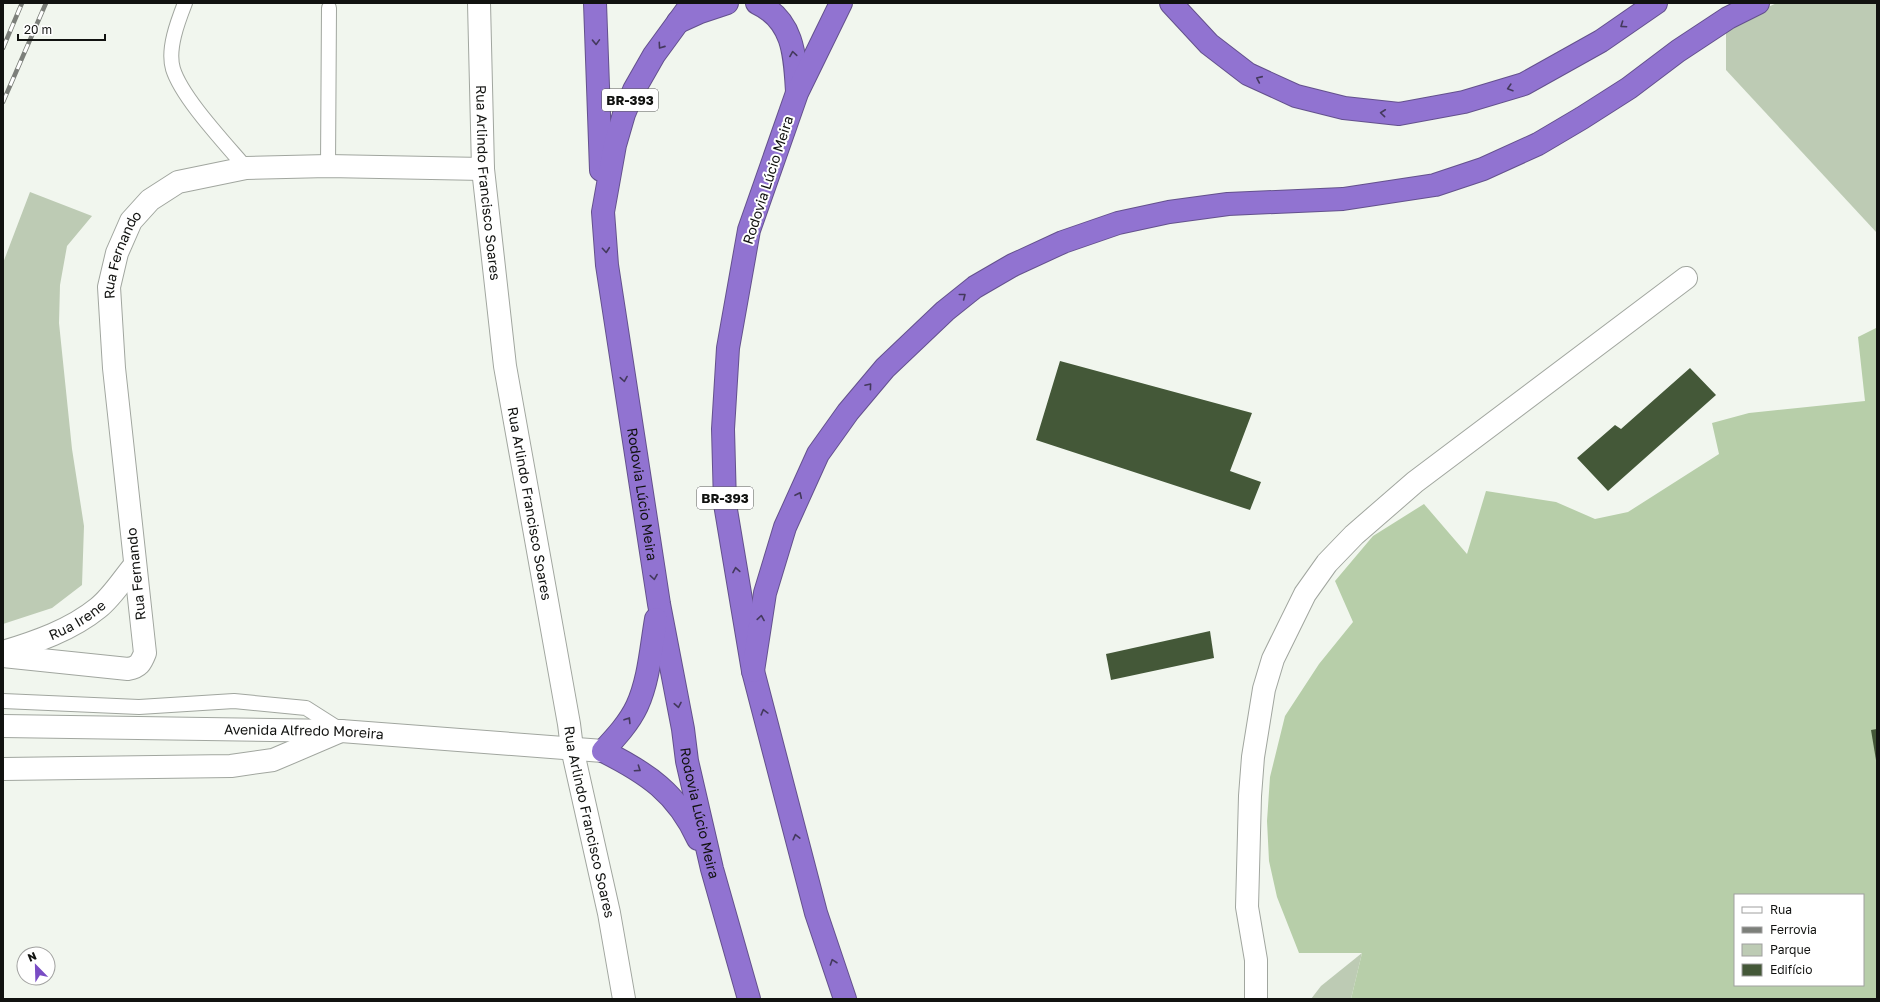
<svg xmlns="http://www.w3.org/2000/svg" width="1880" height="1002" font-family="'Golos Text',sans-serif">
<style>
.green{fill:#bdcbb4}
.forest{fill:#b7cea9;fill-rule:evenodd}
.building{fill:#445838}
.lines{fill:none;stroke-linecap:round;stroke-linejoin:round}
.lane-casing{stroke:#a1a69f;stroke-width:16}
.street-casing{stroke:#a1a69f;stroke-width:24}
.secondary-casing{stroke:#a1a69f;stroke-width:24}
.highway-casing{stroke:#64518d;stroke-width:24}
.lane{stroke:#fff;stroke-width:14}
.street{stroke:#fff;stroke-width:22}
.secondary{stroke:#fff;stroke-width:22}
.highway{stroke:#9173d1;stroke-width:22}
.rail-casing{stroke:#7c7f7a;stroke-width:4.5}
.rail{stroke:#fff;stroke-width:3;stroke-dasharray:9;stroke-linecap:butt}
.oneway{stroke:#44395d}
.labels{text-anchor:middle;stroke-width:4;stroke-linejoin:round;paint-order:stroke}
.shield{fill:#fff;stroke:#585958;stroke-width:1}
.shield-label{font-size:13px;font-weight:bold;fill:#111210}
.street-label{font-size:14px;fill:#111210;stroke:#fff}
</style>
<rect width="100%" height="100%" fill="#f1f6ee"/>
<g class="green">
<path d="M1777 3H1877V233L1726 70V25Z"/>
<path d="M30 192 92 216 67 246 60 285 59 323 72 449 84 526 82 585 52 608 3 624V263Z"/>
<path d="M1362 953 1351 999H1311L1321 986Z"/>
</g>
<path class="forest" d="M1876 328 1877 999H1351L1362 953H1299L1277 897 1269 861 1267 821 1270 777 1285 716 1319 664 1353 622 1335 581 1373 536 1424 504 1467 554 1486 491 1556 502 1595 519 1628 512 1719 454 1712 423 1749 413 1865 401 1858 337ZM1735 895H1863V985H1735Z"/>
<g class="building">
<path d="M1060 361 1252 413 1230 471 1261 482 1250 510 1036 440Z"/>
<path d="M1690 368 1716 395 1608 491 1577 458 1615 425 1621 429Z"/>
<path d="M1210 631 1214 658 1111 680 1106 654Z"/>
<path d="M1877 729V760H1876L1871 730Z"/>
</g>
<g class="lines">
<g class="lane-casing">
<g id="lane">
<path d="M185 3C178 21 167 49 173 69 182 98 225 143 246 168"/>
<path d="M328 166 329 8"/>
<path d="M3 701 139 707 234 701 306 708 339 729"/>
</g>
</g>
<g class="street-casing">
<g id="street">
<path id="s1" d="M479 3 483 169 505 366 569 724 572 748 609 913 624 999"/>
<path id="s2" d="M3 652C36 642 71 630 98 608 112 597 123 579 134 566"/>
<path id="s3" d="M3 656 128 669C139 667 141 663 145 653L114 368 109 287 117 253 131 221 150 200 178 182 246 168 328 166 483 169"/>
<path d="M3 769 231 766 273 760 341 731"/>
<path d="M1256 999V960L1247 907 1250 796 1253 757 1264 689 1273 659 1305 594 1327 563 1354 535 1415 482 1686 278"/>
</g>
</g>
<g class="secondary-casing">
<g id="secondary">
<path id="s4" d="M3 726 341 731 603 751"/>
</g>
</g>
<g class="highway-casing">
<g id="highway">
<path d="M595 3 601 170"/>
<path id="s5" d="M692 3 654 55 634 90 624 114 615 145 603 212 607 265 659 604 683 729 687 761 712 869 749 999"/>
<path d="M757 3C794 20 795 56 797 92"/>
<path d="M841 3 797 93 749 230 728 348 723 429 725 504 753 671 816 913 845 999"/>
<path d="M1171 3 1209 44 1248 74 1296 96 1344 108 1399 114 1464 102 1524 84 1601 41 1656 3"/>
<path d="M678 22 700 12 727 3"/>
<path d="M656 619C651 648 649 680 637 706 629 723 616 737 603 751 647 773 677 793 698 839"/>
<path d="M753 671 765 593 785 527 818 454 848 412 885 368 945 311 975 287 1013 265 1063 242 1118 223 1169 212 1228 204 1343 199 1435 185 1483 169 1538 144 1582 118 1629 88 1678 51 1728 18 1758 3"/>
</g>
</g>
<use href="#lane" class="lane"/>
<use href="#street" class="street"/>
<use href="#secondary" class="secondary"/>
<use href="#highway" class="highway"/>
<g class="rail-casing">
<g id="rail">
<path d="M3 48 22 3"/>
<path d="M3 102 46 3"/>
</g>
</g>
<use href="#rail" class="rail"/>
</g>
<defs><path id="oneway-chevron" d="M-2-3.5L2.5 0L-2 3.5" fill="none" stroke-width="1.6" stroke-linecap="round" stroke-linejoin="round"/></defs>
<g class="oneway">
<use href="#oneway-chevron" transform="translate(1623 25) rotate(146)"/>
<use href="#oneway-chevron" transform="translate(596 42) rotate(88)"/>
<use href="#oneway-chevron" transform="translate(661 46) rotate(125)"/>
<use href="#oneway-chevron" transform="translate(793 54) rotate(-99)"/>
<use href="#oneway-chevron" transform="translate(1259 79) rotate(-156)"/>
<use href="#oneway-chevron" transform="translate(1510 88) rotate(163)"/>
<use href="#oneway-chevron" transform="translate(1383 113) rotate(-174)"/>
<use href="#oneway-chevron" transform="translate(606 250) rotate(85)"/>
<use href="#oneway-chevron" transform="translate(963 296) rotate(-38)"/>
<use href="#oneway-chevron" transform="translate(624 379) rotate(81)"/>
<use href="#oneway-chevron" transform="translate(869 386) rotate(-50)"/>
<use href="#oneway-chevron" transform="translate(799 495) rotate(-65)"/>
<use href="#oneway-chevron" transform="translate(736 570) rotate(-100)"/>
<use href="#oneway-chevron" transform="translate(654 577) rotate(81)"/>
<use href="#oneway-chevron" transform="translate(761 618) rotate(-81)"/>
<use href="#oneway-chevron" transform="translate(678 705) rotate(79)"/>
<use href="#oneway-chevron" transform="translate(764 712) rotate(-105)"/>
<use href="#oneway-chevron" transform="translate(628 720) rotate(-58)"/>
<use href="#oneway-chevron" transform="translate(638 769) rotate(34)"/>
<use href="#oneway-chevron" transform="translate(796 837) rotate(-104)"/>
<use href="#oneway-chevron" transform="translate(833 962) rotate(-109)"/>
</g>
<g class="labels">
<g class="shield">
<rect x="602" y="89" width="56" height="22" rx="3"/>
<rect x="697" y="487" width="56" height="22" rx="3"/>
</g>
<g class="shield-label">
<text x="630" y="105">BR-393</text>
<text x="725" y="503">BR-393</text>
</g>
<g class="street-label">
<text transform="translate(768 180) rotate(-72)" y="5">Rodovia Lúcio Meira</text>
<text dy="5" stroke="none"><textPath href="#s1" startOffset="180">Rua Arlindo Francisco Soares</textPath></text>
<text dy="5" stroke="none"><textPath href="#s3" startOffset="553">Rua Fernando</textPath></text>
<text dy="5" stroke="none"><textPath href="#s5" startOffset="516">Rodovia Lúcio Meira</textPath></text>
<text dy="5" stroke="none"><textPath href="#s1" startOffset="504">Rua Arlindo Francisco Soares</textPath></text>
<text transform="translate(136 574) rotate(-96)" y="5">Rua Fernando</text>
<text dy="5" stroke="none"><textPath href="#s2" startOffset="81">Rua Irene</textPath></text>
<text dy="5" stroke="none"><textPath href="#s4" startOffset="301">Avenida Alfredo Moreira</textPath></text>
<text dy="5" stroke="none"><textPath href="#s5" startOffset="840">Rodovia Lúcio Meira</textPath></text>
<text dy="5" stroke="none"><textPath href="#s1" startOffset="828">Rua Arlindo Francisco Soares</textPath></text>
</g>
</g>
<rect width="1880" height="1002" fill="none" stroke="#111210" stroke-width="8"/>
<rect x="1734" y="894" width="130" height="92" fill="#ffffff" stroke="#a0a09f"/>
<rect x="1742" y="907" width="20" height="6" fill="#ffffff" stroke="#a0a09f"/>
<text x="1770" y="914" font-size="12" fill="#111210">Rua</text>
<rect x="1742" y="927" width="20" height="6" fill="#7c7f7a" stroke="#a0a09f"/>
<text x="1770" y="934" font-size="12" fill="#111210">Ferrovia</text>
<rect x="1742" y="944" width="20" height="12" fill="#bdcbb4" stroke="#a0a09f"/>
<text x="1770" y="954" font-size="12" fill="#111210">Parque</text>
<rect x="1742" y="964" width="20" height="12" fill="#445838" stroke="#a0a09f"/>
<text x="1770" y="974" font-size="12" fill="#111210">Edifício</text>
<g transform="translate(36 966) rotate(337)"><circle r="19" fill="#ffffff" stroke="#a0a09f"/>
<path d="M0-3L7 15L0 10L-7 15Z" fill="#794cc4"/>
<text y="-6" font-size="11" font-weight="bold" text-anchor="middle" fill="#111210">N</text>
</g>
<path d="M18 34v6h87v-6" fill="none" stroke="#111210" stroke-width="2"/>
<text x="24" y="34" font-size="12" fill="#111210" stroke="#ffffff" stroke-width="3" paint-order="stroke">20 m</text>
</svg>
